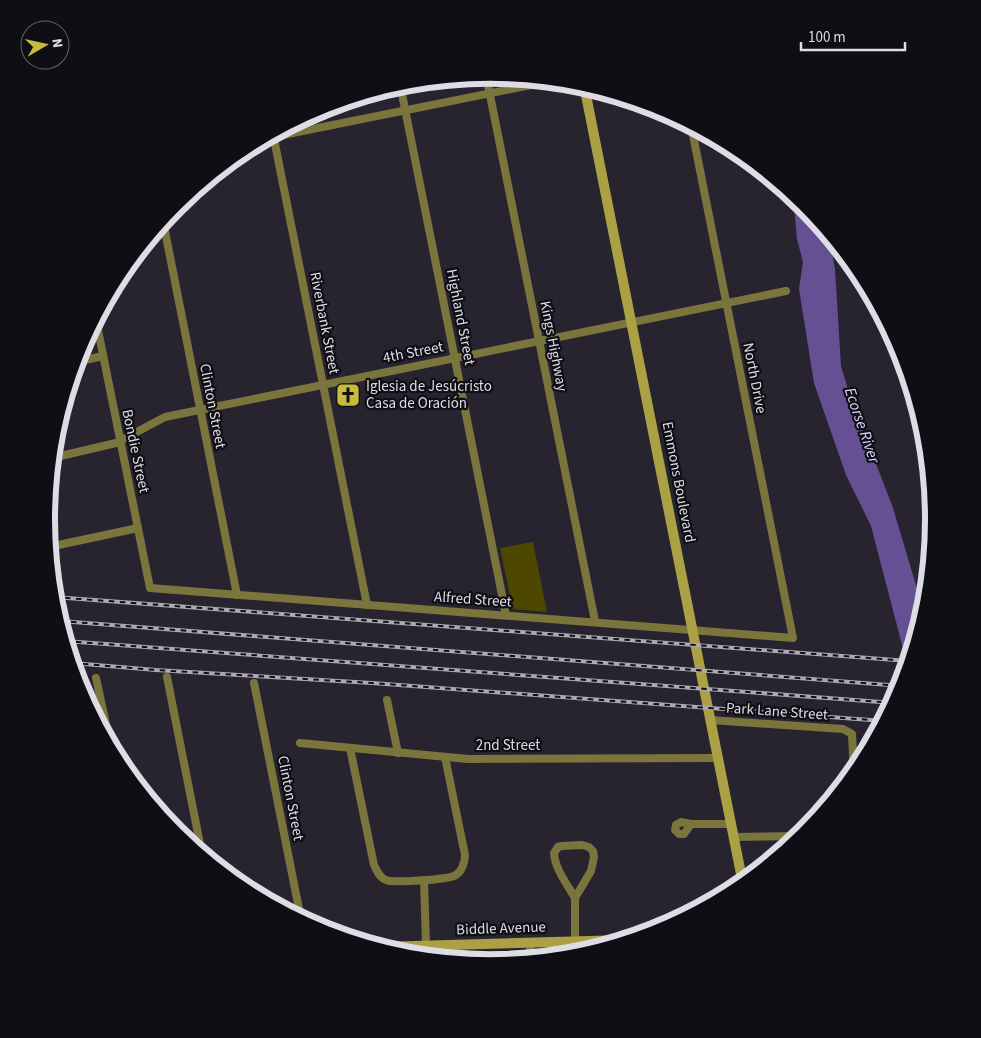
<svg xmlns="http://www.w3.org/2000/svg" width="981" height="1038" font-family="'Source Sans 3',sans-serif">
<style>
.green{fill:#4e4700}
.water{fill:#655094}
.lines{fill:none;stroke-linecap:round;stroke-linejoin:round}
.street{stroke:#7a743d;stroke-width:8}
.secondary{stroke:#aba043;stroke-width:10}
.rail-casing{stroke:#aba9b3;stroke-width:4}
.rail{stroke:#0f0e14;stroke-width:2;stroke-dasharray:5.5;stroke-linecap:butt}
.labels{text-anchor:middle;stroke-width:4.5;stroke-linejoin:round;paint-order:stroke}
.street-label{font-size:15px;fill:#dedce5;stroke:#0f0e14}
.poi-label{font-size:15px;fill:#dedce5;stroke:#0f0e14;text-anchor:start}
.water-label{font-size:16px;font-style:italic;fill:#dfd5fe;stroke:#0f0e14}
.rim{fill:none;stroke:#dedce5;stroke-width:6}
</style>
<rect width="100%" height="100%" fill="#272430"/>
<path class="green" d="M533 542 547 612 513 609 500 548Z"/>
<path class="water" d="M793 196 805 205 829 235 835 269 841 366 850 396 893 508 924 612 905 675 904 668 906 660 871 526 846 475 814 383 799 289 803 262 797 239Z"/>
<g class="lines">
<g class="street">
<path d="M486 75 595 621"/>
<path d="M400 84 506 615"/>
<path d="M273 134 367 605"/>
<path d="M263 139 551 81"/>
<path d="M163 221 237 595"/>
<path d="M96 320 150 588 793 638 691 125"/>
<path d="M76 362 103 356"/>
<path d="M52 458 116 443 165 417 786 291"/>
<path d="M49 547 138 528"/>
<path d="M167 677 202 854"/>
<path d="M96 678 111 747"/>
<path d="M254 683 301 919"/>
<path d="M387 700 398 753"/>
<path d="M87 701 100 698"/>
<path d="M710 720 843 729 852 734 854 773"/>
<path d="M300 743 468 759 717 758"/>
<path d="M350 748 374 865C377 871 380 878 386 880 394 883 448 880 456 875 462 871 465 862 465 855L445 757"/>
<path d="M691 824 684 834H679L675 830 676 825 681 822 691 824H732"/>
<path d="M735 837 801 836"/>
<path d="M582 845 589 847 593 851 594 857 591 871 575 898C567 884 555 869 554 853L558 847 562 846Z"/>
<path d="M424 880 426 945"/>
<path d="M575 898V941"/>
<path d="M529 942 532 959"/>
</g>
<g class="secondary">
<path d="M584 85 743 884"/>
<path d="M379 947 625 940"/>
</g>
<g class="rail-casing">
<g id="rail">
<path d="M54 597 909 661"/>
<path d="M60 621 902 686"/>
<path d="M65 641 894 703"/>
<path d="M72 663 156 670 372 683 884 721"/>
</g>
</g>
<use href="#rail" class="rail"/>
</g>
<defs>
<g id="church-square" transform="scale(1.25)"><rect x="-9" y="-9" width="18" height="18" rx="4" fill="#c9ba3a" stroke="#0f0e14"/><path d="M-1.2-6h2.4v3.5h3.3v2.4h-3.3V6h-2.4V-.1h-3.3v-2.4h3.3Z" fill="#111"/></g>
</defs>
<g fill-rule="evenodd">
<use href="#church-square" x="348" y="395"/>
</g>
<g class="labels">
<g class="street-label">
<text transform="translate(461 317) rotate(79)" y="5">Highland Street</text>
<text transform="translate(325 323) rotate(79)" y="5">Riverbank Street</text>
<text transform="translate(554 346) rotate(79)" y="5">Kings Highway</text>
<text transform="translate(413 352) rotate(-11)" y="5">4th Street</text>
<text transform="translate(755 378) rotate(79)" y="5">North Drive</text>
<text transform="translate(213 406) rotate(79)" y="5">Clinton Street</text>
<text transform="translate(136 451) rotate(78)" y="5">Bondie Street</text>
<text transform="translate(679 482) rotate(79)" y="5">Emmons Boulevard</text>
<text transform="translate(473 599) rotate(4)" y="5">Alfred Street</text>
<text transform="translate(777 711) rotate(4)" y="5">Park Lane Street</text>
<text x="508" y="750">2nd Street</text>
<text transform="translate(291 798) rotate(79)" y="5">Clinton Street</text>
<text transform="translate(501 928) rotate(-2)" y="5">Biddle Avenue</text>
</g>
<g class="poi-label">
<text x="366" y="391">Iglesia de Jesúcristo<tspan x="366" dy="17">Casa de Oración</tspan></text>
</g>
<g class="water-label">
<text transform="translate(863 425) rotate(71)" y="6">Ecorse River</text>
</g>
</g>
<path d="M0 0H981V1038H0ZM55 519a435 435 0 1 1 870 0a435 435 0 1 1-870 0Z" fill="#0f0e14" fill-rule="evenodd"/>
<path class="rim" d="M55 519a435 435 0 1 1 870 0a435 435 0 1 1-870 0Z"/>
<g transform="translate(45 45) rotate(81)"><circle r="24" fill="#0f0e14" stroke="#626068"/>
<path d="M0-4L9 19L0 12L-9 19Z" fill="#c9ba3a"/>
<text y="-8" font-size="14" font-weight="bold" text-anchor="middle" fill="#dedce5">N</text>
</g>
<path d="M801 42v8h104v-8" fill="none" stroke="#dedce5" stroke-width="2.5"/>
<text x="808" y="42" font-size="15" fill="#dedce5" stroke="#0f0e14" stroke-width="4" paint-order="stroke">100 m</text>
</svg>
